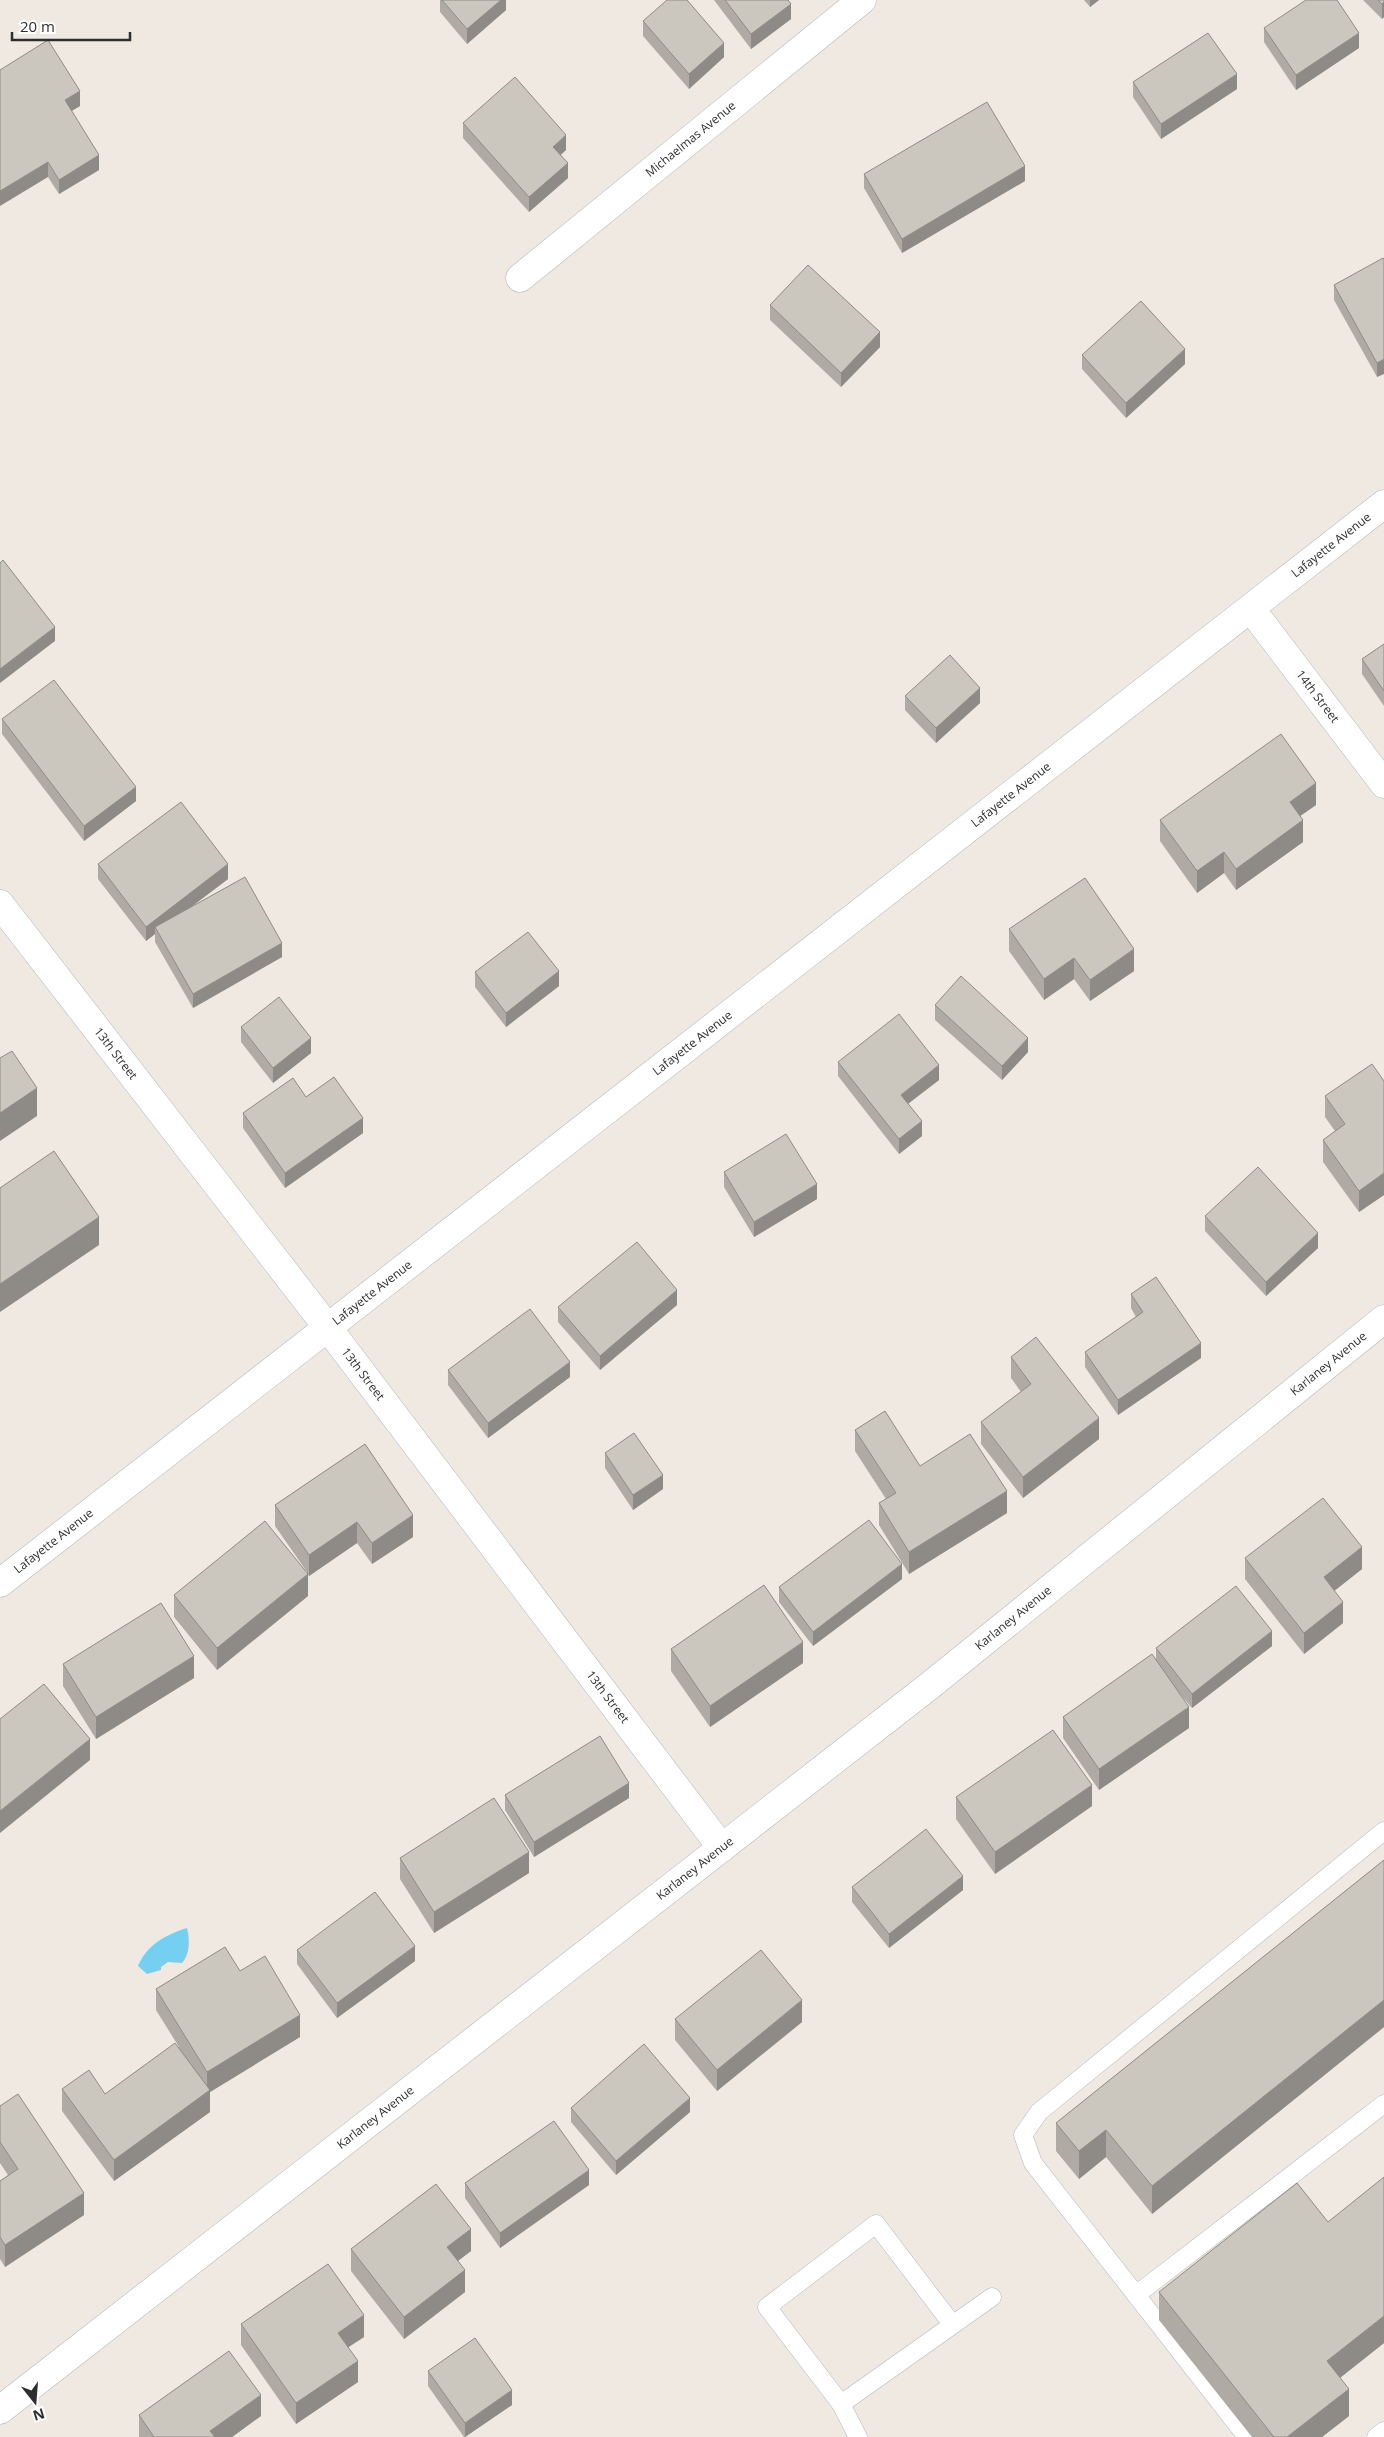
<svg xmlns="http://www.w3.org/2000/svg" width="1384" height="2437" font-family="'Open Sans',sans-serif">
<style>
.water{fill:#75cff0}
.lines{fill:none;stroke-linecap:round;stroke-linejoin:round}
.lane-casing{stroke:#b4b7c1;stroke-width:19}
.street-casing{stroke:#b4b7c1;stroke-width:29}
.lane{stroke:#fff;stroke-width:18}
.street{stroke:#fff;stroke-width:28}
.wall{fill:#afaba4}
.shaded-wall{fill:#8e8b86}
.building{fill:#cbc7bf;stroke:#8e8b86}
.labels{text-anchor:middle;stroke-width:4;stroke-linejoin:round;paint-order:stroke}
.street-label{font-size:12px;fill:#2e2e2e;stroke:#fff}
</style>
<rect width="100%" height="100%" fill="#efe9e1"/>
<path class="water" d="M187 1928C190 1940 190 1954 182 1963L168 1962 161 1967V1970L147 1974 138 1966C147 1945 165 1935 187 1928Z"/>
<g class="lines">
<g class="lane-casing">
<g id="lane">
<path d="M1136 2295 1384 2104"/>
<path d="M841 2404 992 2297"/>
<path d="M858 2437 841 2404 767 2307 876 2224 952 2324"/>
<path d="M1247 2437 1033 2163 1023 2135 1039 2112 1384 1831"/>
<path d="M1376 2437 1384 2431"/>
</g>
</g>
<g class="street-casing">
<g id="street">
<path id="s1" d="M520 278 862 0"/>
<path id="s2" d="M1251 609 1384 784"/>
<path id="s3" d="M0 904 328 1328 722 1848"/>
<path id="s4" d="M0 1583 1384 504"/>
<path id="s5" d="M0 2410 928 1687 1384 1319"/>
</g>
</g>
<use href="#lane" class="lane"/>
<use href="#street" class="street"/>
</g>
<g class="wall">
<path d="M440 0H506V10L467 44 440 12Z"/>
<path d="M714 0H788L791 19 751 49Z"/>
<path d="M1084 0H1099L1090 7Z"/>
<path d="M1363 0H1384V17L1382 19Z"/>
<path d="M643 21 724 57 689 89 643 36Z"/>
<path d="M1264 28 1359 48 1296 90 1264 42Z"/>
<path d="M0 70 80 106 71 111 99 170 59 194 48 177Z"/>
<path d="M1133 82 1237 89 1161 139 1133 97Z"/>
<path d="M463 123 566 150 561 155 568 178 529 212 463 138Z"/>
<path d="M864 174 1025 181 902 253 864 188Z"/>
<path d="M1384 259 1377 377 1334 300V285Z"/>
<path d="M770 305 880 347 841 387 770 320Z"/>
<path d="M1082 355 1185 364 1126 418 1082 369Z"/>
<path d="M1384 644V706L1362 674V659Z"/>
<path d="M905 696 980 703 936 743 905 710Z"/>
<path d="M2 719 136 801 84 841 2 734Z"/>
<path d="M1316 805 1300 816 1303 842 1236 890 1224 873 1197 893 1160 841V820Z"/>
<path d="M98 864 228 879 191 907 282 957 193 1008 155 942V934L146 941 98 879Z"/>
<path d="M1009 929 1134 971 1090 1001 1074 979 1044 1000 1009 951Z"/>
<path d="M475 972 559 986 506 1027 475 987Z"/>
<path d="M935 1005 1028 1052 1002 1080 935 1020Z"/>
<path d="M241 1027 311 1053 273 1083 241 1042Z"/>
<path d="M838 1062 939 1080 908 1104 922 1136 899 1154 838 1076Z"/>
<path d="M1384 1081V1195L1359 1212 1323 1162V1140L1335 1131 1325 1117V1096Z"/>
<path d="M306 1097 363 1133 285 1188 243 1128V1113Z"/>
<path d="M724 1172 817 1199 754 1237 724 1187Z"/>
<path d="M1205 1216 1318 1248 1266 1296 1205 1231Z"/>
<path d="M1131 1294 1201 1358 1118 1415 1085 1367V1352L1136 1317 1131 1308Z"/>
<path d="M677 1305 600 1370 558 1322V1307Z"/>
<path d="M1011 1357 1099 1439 1023 1498 981 1444V1422L1021 1392 1011 1378Z"/>
<path d="M448 1370 570 1377 488 1438 448 1385Z"/>
<path d="M855 1430 920 1466 1007 1513 909 1574 879 1525V1503L886 1499 855 1451Z"/>
<path d="M365 1444 413 1537 372 1564 357 1543 309 1576 308 1575V1596L217 1670 174 1617V1595L307 1572 275 1526V1505Z"/>
<path d="M605 1453 663 1489 633 1510 605 1468Z"/>
<path d="M1245 1558 1362 1569 1334 1591 1343 1623 1304 1654 1245 1579Z"/>
<path d="M902 1579 813 1646 779 1602V1587Z"/>
<path d="M1272 1646 1192 1708 1180 1694 1189 1728 1099 1790 1063 1738V1717L1156 1659V1648Z"/>
<path d="M671 1649 803 1663 710 1727 671 1671Z"/>
<path d="M63 1664 194 1678 96 1739 63 1686Z"/>
<path d="M505 1795 629 1798 534 1857 505 1810Z"/>
<path d="M956 1797 1092 1806 995 1874 956 1819Z"/>
<path d="M400 1858 529 1873 434 1933 400 1879Z"/>
<path d="M1384 1860V2027L1152 2214 1106 2157 1079 2179 1056 2151V2123Z"/>
<path d="M852 1887 963 1890 889 1948 852 1902Z"/>
<path d="M297 1950 415 1961 337 2018 297 1964Z"/>
<path d="M240 1971 300 2037 210 2092V2112L114 2181 62 2111V2089L105 2094 179 2047 156 2010V1989Z"/>
<path d="M675 2019 802 2022 717 2091 675 2040Z"/>
<path d="M0 2106 84 2215 5 2267 0 2259V2181L8 2175 0 2163Z"/>
<path d="M571 2108 690 2112 616 2175 571 2122Z"/>
<path d="M465 2183 589 2185 500 2248 465 2198Z"/>
<path d="M351 2249 471 2251 458 2261 465 2292 404 2339 351 2271Z"/>
<path d="M1159 2292 1384 2343 1340 2378 1349 2416 1322 2437H1252L1159 2320Z"/>
<path d="M241 2324 364 2337 348 2347 358 2382 296 2424 241 2345Z"/>
<path d="M428 2371 512 2405 465 2437H464L428 2386Z"/>
<path d="M139 2415 261 2416 232 2437H139Z"/>
</g>
<g class="shaded-wall">
<path d="M501 0H506V10L467 44V29Z"/>
<path d="M1090 0H1099L1090 7Z"/>
<path d="M1384 2V17L1382 19V4Z"/>
<path d="M791 4V19L751 49V34Z"/>
<path d="M1359 33V48L1296 90V75Z"/>
<path d="M724 43V57L689 89V74Z"/>
<path d="M1237 74V89L1161 139V124Z"/>
<path d="M80 91V106L65 115V100Z"/>
<path d="M566 135V150L553 161V147Z"/>
<path d="M99 155V170L59 194V180Z"/>
<path d="M48 162V177L0 206V191Z"/>
<path d="M568 163V178L529 212V197Z"/>
<path d="M1025 166V181L902 253V239Z"/>
<path d="M880 332V347L841 387V373Z"/>
<path d="M1185 349V364L1126 418V403Z"/>
<path d="M1384 359V374L1377 377V363Z"/>
<path d="M55 627V641L0 683V669Z"/>
<path d="M980 688V703L936 743V728Z"/>
<path d="M1316 783V805L1290 823V802Z"/>
<path d="M136 787V801L84 841V826Z"/>
<path d="M1303 820V842L1236 890V869Z"/>
<path d="M1224 852V873L1197 893V871Z"/>
<path d="M228 864V879L158 932 155 927V934L146 941V927Z"/>
<path d="M282 943V957L193 1008V994Z"/>
<path d="M1134 949V971L1090 1001V980Z"/>
<path d="M1074 958V979L1044 1000V979Z"/>
<path d="M559 971V986L506 1027V1013Z"/>
<path d="M311 1038V1053L273 1083V1068Z"/>
<path d="M1028 1038V1052L1002 1080V1066Z"/>
<path d="M939 1065V1080L901 1109V1095Z"/>
<path d="M37 1088V1116L0 1141V1113Z"/>
<path d="M363 1118V1133L285 1188V1173Z"/>
<path d="M922 1121V1136L899 1154V1139Z"/>
<path d="M1384 1173V1195L1359 1212V1191Z"/>
<path d="M817 1184V1199L754 1237V1222Z"/>
<path d="M99 1217V1245L0 1312V1284Z"/>
<path d="M1318 1233V1248L1266 1296V1282Z"/>
<path d="M677 1290V1305L600 1370V1356Z"/>
<path d="M1201 1343V1358L1118 1415V1400Z"/>
<path d="M570 1362V1377L488 1438V1423Z"/>
<path d="M1099 1418V1439L1023 1498V1477Z"/>
<path d="M663 1475V1489L633 1510V1495Z"/>
<path d="M1007 1491V1513L909 1574V1552Z"/>
<path d="M413 1515V1537L372 1564V1543Z"/>
<path d="M357 1522V1543L309 1576V1555Z"/>
<path d="M1362 1547V1569L1324 1599V1577Z"/>
<path d="M902 1564V1579L813 1646V1632Z"/>
<path d="M308 1574V1596L217 1670V1648Z"/>
<path d="M1343 1602V1623L1304 1654V1633Z"/>
<path d="M1272 1631V1646L1192 1708V1694Z"/>
<path d="M803 1642V1663L710 1727V1706Z"/>
<path d="M194 1656V1678L96 1739V1717Z"/>
<path d="M1189 1707V1728L1099 1790V1769Z"/>
<path d="M90 1739V1760L0 1833V1811Z"/>
<path d="M629 1783V1798L534 1857V1842Z"/>
<path d="M1092 1785V1806L995 1874V1852Z"/>
<path d="M529 1852V1873L434 1933V1912Z"/>
<path d="M963 1876V1890L889 1948V1934Z"/>
<path d="M415 1946V1961L337 2018V2003Z"/>
<path d="M802 2000V2022L717 2091V2070Z"/>
<path d="M1384 2000V2027L1152 2214V2186Z"/>
<path d="M300 2015V2037L210 2092V2112L114 2181V2160L207 2092V2072Z"/>
<path d="M690 2098V2112L616 2175V2161Z"/>
<path d="M1106 2130V2157L1079 2179V2151Z"/>
<path d="M589 2170V2185L500 2248V2233Z"/>
<path d="M84 2193V2215L5 2267V2245Z"/>
<path d="M471 2229V2251L447 2269V2247Z"/>
<path d="M465 2270V2292L404 2339V2317Z"/>
<path d="M364 2315V2337L338 2354V2333Z"/>
<path d="M1384 2316V2343L1327 2388V2361Z"/>
<path d="M358 2361V2382L296 2424V2403Z"/>
<path d="M1349 2389V2416L1322 2437H1287Z"/>
<path d="M512 2390V2405L465 2437V2423Z"/>
<path d="M261 2395V2416L232 2437H210V2431Z"/>
</g>
<g class="building">
<path d="M442 0H501L467 29Z"/>
<path d="M667 0H687L724 43 689 74 643 21Z"/>
<path d="M725 0H788L791 4 751 34Z"/>
<path d="M1306 0H1337L1359 33 1296 75 1264 28Z"/>
<path d="M1378 0H1384V2L1382 4Z"/>
<path d="M1208 33 1237 74 1161 124 1133 82Z"/>
<path d="M48 40 80 91 65 100 99 155 59 180 48 162 0 191V70Z"/>
<path d="M515 77 566 135 553 147 568 163 529 197 463 123Z"/>
<path d="M987 102 1025 166 902 239 864 174Z"/>
<path d="M1383 258 1384 259V359L1377 363 1334 285Z"/>
<path d="M808 265 880 332 841 373 770 305Z"/>
<path d="M1141 301 1185 349 1126 403 1082 355Z"/>
<path d="M3 560 55 627 0 669V563Z"/>
<path d="M1384 644V691L1362 659Z"/>
<path d="M950 655 980 688 936 728 905 696Z"/>
<path d="M54 680 136 787 84 826 2 719Z"/>
<path d="M1281 734 1316 783 1290 802 1303 820 1236 869 1224 852 1197 871 1160 820Z"/>
<path d="M181 802 228 864 146 927 98 864Z"/>
<path d="M245 877 282 943 193 994 155 927Z"/>
<path d="M1085 878 1134 949 1090 980 1074 958 1044 979 1009 929Z"/>
<path d="M528 932 559 971 506 1013 475 972Z"/>
<path d="M961 976 1028 1038 1002 1066 935 1005Z"/>
<path d="M279 997 311 1038 273 1068 241 1027Z"/>
<path d="M899 1014 939 1065 901 1095 922 1121 899 1139 838 1062Z"/>
<path d="M12 1051 37 1088 0 1113V1058Z"/>
<path d="M1372 1064 1384 1081V1173L1359 1191 1323 1140 1345 1124 1325 1096Z"/>
<path d="M334 1077 363 1118 285 1173 243 1113 293 1078 306 1097Z"/>
<path d="M786 1134 817 1184 754 1222 724 1172Z"/>
<path d="M54 1151 99 1217 0 1284V1188Z"/>
<path d="M1258 1167 1318 1233 1266 1282 1205 1216Z"/>
<path d="M637 1242 677 1290 600 1356 558 1307Z"/>
<path d="M1156 1277 1201 1343 1118 1400 1085 1352 1143 1312 1131 1294Z"/>
<path d="M530 1309 570 1362 488 1423 448 1370Z"/>
<path d="M1036 1337 1099 1418 1023 1477 981 1422 1031 1384 1011 1357Z"/>
<path d="M885 1411 920 1466 970 1434 1007 1491 909 1552 879 1503 896 1493 855 1430Z"/>
<path d="M634 1433 663 1475 633 1495 605 1453Z"/>
<path d="M365 1444 413 1515 372 1543 357 1522 309 1555 275 1505Z"/>
<path d="M1323 1498 1362 1547 1324 1577 1343 1602 1304 1633 1245 1558Z"/>
<path d="M869 1520 902 1564 813 1632 779 1587Z"/>
<path d="M265 1521 308 1574 217 1648 174 1595Z"/>
<path d="M764 1585 803 1642 710 1706 671 1649Z"/>
<path d="M1236 1586 1272 1631 1192 1694 1156 1648Z"/>
<path d="M161 1603 194 1656 96 1717 63 1664Z"/>
<path d="M1152 1654 1189 1707 1099 1769 1063 1717Z"/>
<path d="M44 1684 90 1739 0 1811V1719Z"/>
<path d="M1053 1730 1092 1785 995 1852 956 1797Z"/>
<path d="M600 1736 629 1783 534 1842 505 1795Z"/>
<path d="M494 1798 529 1852 434 1912 400 1858Z"/>
<path d="M926 1829 963 1876 889 1934 852 1887Z"/>
<path d="M1384 1860V2000L1152 2186 1106 2130 1079 2151 1056 2123Z"/>
<path d="M375 1892 415 1946 337 2003 297 1950Z"/>
<path d="M225 1947 240 1971 265 1956 300 2015 207 2072 156 1989Z"/>
<path d="M761 1950 802 2000 717 2070 675 2019Z"/>
<path d="M175 2043 210 2090 114 2160 62 2089 89 2070 105 2094Z"/>
<path d="M644 2044 690 2098 616 2161 571 2108Z"/>
<path d="M18 2094 84 2193 5 2245 0 2237V2181L18 2169 0 2142V2106Z"/>
<path d="M554 2121 589 2170 500 2233 465 2183Z"/>
<path d="M1384 2177V2316L1327 2361 1349 2389 1287 2437H1274L1159 2292 1297 2183 1328 2222Z"/>
<path d="M436 2184 471 2229 447 2247 465 2270 404 2317 351 2249Z"/>
<path d="M328 2264 364 2315 338 2333 358 2361 296 2403 241 2324Z"/>
<path d="M475 2338 512 2390 465 2423 428 2371Z"/>
<path d="M229 2351 261 2395 210 2431 215 2437H154L139 2415Z"/>
</g>
<g class="labels">
<g class="street-label">
<text dy="4" stroke="none"><textPath href="#s1" startOffset="220">Michaelmas Avenue</textPath></text>
<text dy="4" stroke="none"><textPath href="#s4" startOffset="1688">Lafayette Avenue</textPath></text>
<text dy="4" stroke="none"><textPath href="#s2" startOffset="110">14th Street</textPath></text>
<text dy="4" stroke="none"><textPath href="#s4" startOffset="1282">Lafayette Avenue</textPath></text>
<text dy="4" stroke="none"><textPath href="#s4" startOffset="878">Lafayette Avenue</textPath></text>
<text dy="4" stroke="none"><textPath href="#s3" startOffset="189">13th Street</textPath></text>
<text dy="4" stroke="none"><textPath href="#s4" startOffset="472">Lafayette Avenue</textPath></text>
<text dy="4" stroke="none"><textPath href="#s5" startOffset="1691">Karlaney Avenue</textPath></text>
<text dy="4" stroke="none"><textPath href="#s3" startOffset="594">13th Street</textPath></text>
<text dy="4" stroke="none"><textPath href="#s4" startOffset="68">Lafayette Avenue</textPath></text>
<text dy="4" stroke="none"><textPath href="#s5" startOffset="1286">Karlaney Avenue</textPath></text>
<text dy="4" stroke="none"><textPath href="#s3" startOffset="999">13th Street</textPath></text>
<text dy="4" stroke="none"><textPath href="#s5" startOffset="881">Karlaney Avenue</textPath></text>
<text dy="4" stroke="none"><textPath href="#s5" startOffset="476">Karlaney Avenue</textPath></text>
</g>
</g>
<g transform="translate(35 2402) rotate(163)" stroke="#ffffff" stroke-width="4" paint-order="stroke">
<path d="M0-4L9 19L0 12L-9 19Z" fill="#2e2e2e"/>
<text y="-8" font-size="14" font-weight="bold" text-anchor="middle" fill="#2e2e2e">N</text>
</g>
<path d="M12 32v8h118v-8" fill="none" stroke="#2e2e2e" stroke-width="2.5"/>
<text x="20" y="32" font-size="15" fill="#2e2e2e" stroke="#ffffff" stroke-width="4" paint-order="stroke">20 m</text>
</svg>
